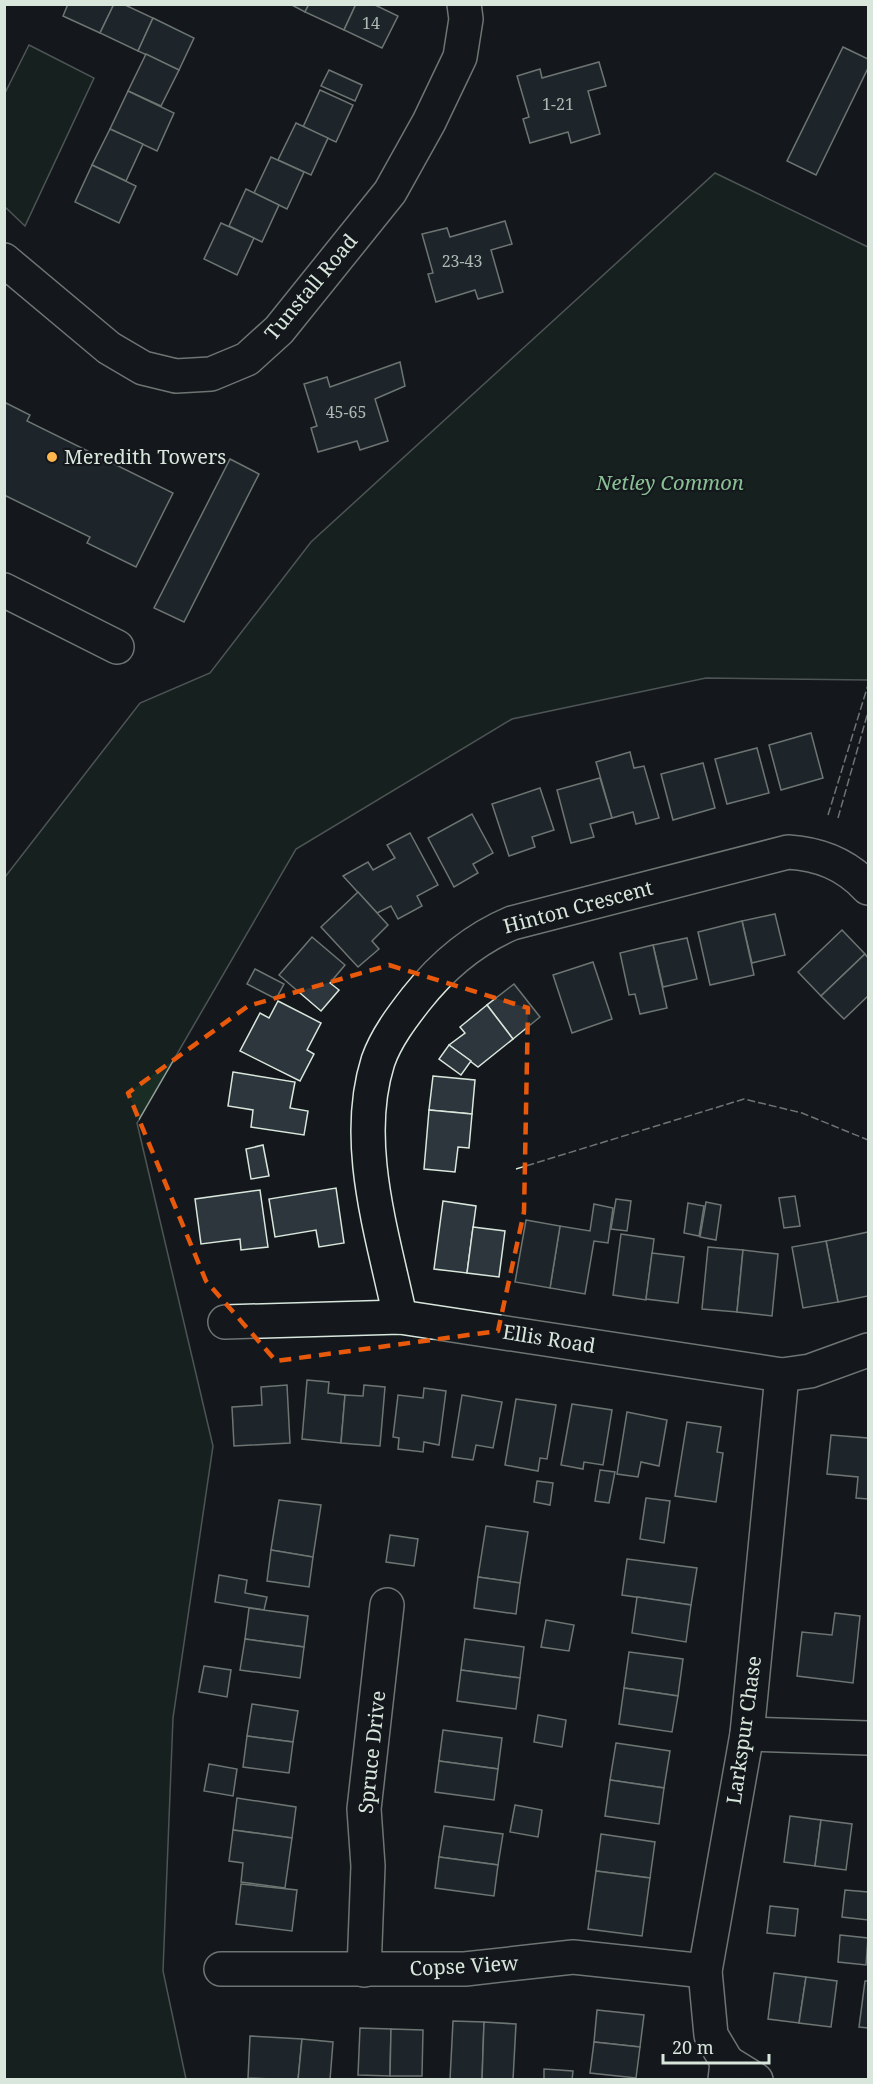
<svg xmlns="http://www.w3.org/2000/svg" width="873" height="2084" font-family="'Noto Serif',serif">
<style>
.green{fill:#1a2d24;stroke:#939e99;stroke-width:1.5}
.building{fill:#2c363c;stroke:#d8e6dc;stroke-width:1.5}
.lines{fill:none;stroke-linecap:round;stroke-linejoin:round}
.minor-casing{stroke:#d8e6dc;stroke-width:36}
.minor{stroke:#14181c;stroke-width:33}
.fence{stroke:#d8e6dc;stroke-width:1.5;stroke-dasharray:8 3;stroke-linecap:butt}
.marked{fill:none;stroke:#e8590c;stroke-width:4.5;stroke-dasharray:12 8;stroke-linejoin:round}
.poi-dot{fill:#ffb74d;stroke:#14181c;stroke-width:2}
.labels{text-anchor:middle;stroke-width:4.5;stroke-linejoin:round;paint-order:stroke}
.number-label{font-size:16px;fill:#adbab4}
.street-label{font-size:20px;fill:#d8e6dc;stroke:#14181c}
.poi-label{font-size:20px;fill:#d8e6dc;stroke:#14181c;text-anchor:start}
.park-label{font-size:20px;font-style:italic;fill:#8ac095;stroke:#14181c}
</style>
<rect width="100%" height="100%" fill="#14181c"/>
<g class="green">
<path d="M29 45 94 78 25 226 5 207V93Z"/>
<path d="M715 173 868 247V680L706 678 512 719 296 849 137 1123 213 1446 173 1718 163 1971 186 2079H5V877L140 703 210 673 311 542Z"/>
</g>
<g class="building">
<path d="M68 4H114L100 33 63 16Z"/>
<path d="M114 4H123L153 18 138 51 100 33Z"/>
<path d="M290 4H309L305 12Z"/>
<path d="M309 4H356L344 30 305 12Z"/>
<path d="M356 4H373L398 16 382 48 344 30Z"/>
<path d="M153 18 194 38 179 70 138 51Z"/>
<path d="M843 47 868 59V68L816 175 787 161Z"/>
<path d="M146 54 179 70 161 106 128 91Z"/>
<path d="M599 62 606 86 588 91 600 134 571 143 568 132 530 143 523 119 529 117 517 76 540 69 542 78Z"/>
<path d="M329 70 362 85 355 101 321 86Z"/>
<path d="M320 90 353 105 336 142 303 127Z"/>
<path d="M128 91 174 113 157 151 110 129Z"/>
<path d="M296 123 328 138 311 175 278 160Z"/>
<path d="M110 129 143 144 126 181 92 165Z"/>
<path d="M271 157 304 172 287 209 254 193Z"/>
<path d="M92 165 136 186 119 223 75 202Z"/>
<path d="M246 189 279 205 262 242 229 226Z"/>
<path d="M505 221 512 244 491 250 503 292 478 299 475 290 436 302 428 274 433 273 422 234 447 228 450 237Z"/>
<path d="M221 223 254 238 237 275 204 259Z"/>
<path d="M400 362 405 386 375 399 388 441 360 450 357 441 318 452 311 428 317 426 304 384 327 377 330 387Z"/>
<path d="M4 402 30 415 27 421 173 493 136 567 87 543 90 537 4 495Z"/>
<path d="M230 459 259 474 184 622 154 608Z"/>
<path d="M811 733 823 778 781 790 769 745Z"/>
<path d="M757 748 769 793 727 804 715 759Z"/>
<path d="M630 752 634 768 644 766 659 818 636 824 633 812 612 818 596 762Z"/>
<path d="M703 763 715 808 673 820 661 774Z"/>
<path d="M600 778 612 818 590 824 594 837 571 843 557 790Z"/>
<path d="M540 788 554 830 532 837 535 847 509 856 492 804Z"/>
<path d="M472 814 493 853 473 864 478 873 454 887 428 838Z"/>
<path d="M410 833 438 885 417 896 422 906 398 919 391 906 377 913 343 876 368 862 373 870 395 858 387 845Z"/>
<path d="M358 892 388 925 372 941 379 949 358 967 321 927Z"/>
<path d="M775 914 785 955 752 963 742 921Z"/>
<path d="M742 921 754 975 710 985 698 932Z"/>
<path d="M842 930 865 954 821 996 798 972Z"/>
<path d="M312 937 345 965 330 983 339 990 321 1011 279 975Z"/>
<path d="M687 938 697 979 663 987 653 945Z"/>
<path d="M653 945 667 1008 640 1014 635 994 629 995 620 953Z"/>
<path d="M865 954 868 958V996L844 1019 821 996Z"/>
<path d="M593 962 612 1019 572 1033 553 975Z"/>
<path d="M255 969 284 984 276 999 247 984Z"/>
<path d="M514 984 540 1017 513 1039 487 1005Z"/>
<path d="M278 1001 321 1023 307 1050 314 1054 300 1081 240 1051 260 1013 269 1018Z"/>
<path d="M487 1005 513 1039 478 1067 449 1045 465 1033 460 1027Z"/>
<path d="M449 1045 471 1061 461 1075 439 1059Z"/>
<path d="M233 1072 295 1082 290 1108 308 1111 304 1135 251 1127 253 1110 228 1106Z"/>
<path d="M433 1076 475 1080 472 1114 429 1110Z"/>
<path d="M429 1110 472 1114 469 1148 458 1147 455 1172 424 1169Z"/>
<path d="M263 1145 269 1176 251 1179 246 1149Z"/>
<path d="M336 1188 344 1243 319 1247 316 1230 275 1237 269 1199Z"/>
<path d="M260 1190 268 1247 241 1250 240 1239 201 1244 195 1199Z"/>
<path d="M795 1196 800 1226 784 1228 779 1198Z"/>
<path d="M616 1199 631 1201 627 1231 611 1229Z"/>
<path d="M443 1201 476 1206 467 1273 434 1269Z"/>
<path d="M706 1202 721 1205 716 1240 700 1237Z"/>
<path d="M688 1203 704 1206 699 1236 684 1233Z"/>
<path d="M594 1204 613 1208 608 1243 594 1241 585 1294 550 1288 560 1226 590 1231Z"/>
<path d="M526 1220 560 1226 550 1288 515 1282Z"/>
<path d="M473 1227 505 1231 499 1277 467 1273Z"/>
<path d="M868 1232V1296L838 1302 826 1241Z"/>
<path d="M621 1234 654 1239 646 1300 613 1295Z"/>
<path d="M826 1241 838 1302 803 1308 792 1247Z"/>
<path d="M708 1247 743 1250 737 1312 702 1309Z"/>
<path d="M743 1250 778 1254 772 1316 737 1312Z"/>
<path d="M652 1253 684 1257 678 1303 646 1299Z"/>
<path d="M307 1380 329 1382 328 1393 345 1395 341 1443 302 1439Z"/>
<path d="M287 1385 290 1443 234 1446 232 1407 262 1405 261 1387Z"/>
<path d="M364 1385 385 1387 380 1446 341 1443 345 1395 363 1396Z"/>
<path d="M424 1388 446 1391 439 1445 424 1442 423 1452 398 1449 399 1438 393 1437 398 1395 423 1398Z"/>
<path d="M462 1395 502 1402 493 1448 476 1445 473 1460 452 1457Z"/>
<path d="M516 1399 556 1405 547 1459 540 1458 538 1471 505 1465Z"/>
<path d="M572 1404 612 1410 603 1465 584 1462 583 1469 561 1465Z"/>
<path d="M627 1412 667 1420 659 1466 641 1462 638 1477 617 1474Z"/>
<path d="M687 1422 721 1427 717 1452 723 1453 716 1502 675 1496Z"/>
<path d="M831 1435 868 1438V1499L856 1498 858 1477 827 1474Z"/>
<path d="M600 1470 615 1472 609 1503 595 1501Z"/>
<path d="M537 1481 553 1483 550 1505 534 1502Z"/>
<path d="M646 1498 670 1501 664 1543 640 1539Z"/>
<path d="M279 1500 321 1505 313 1557 271 1550Z"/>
<path d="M486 1526 528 1532 520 1583 478 1577Z"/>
<path d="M390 1535 418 1539 414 1566 386 1562Z"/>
<path d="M271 1550 313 1557 309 1587 267 1581Z"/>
<path d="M627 1559 697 1568 691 1605 622 1595Z"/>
<path d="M219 1575 247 1580 245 1593 267 1597 264 1610 215 1602Z"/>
<path d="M478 1577 520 1583 516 1614 474 1608Z"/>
<path d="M637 1597 691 1605 686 1642 632 1633Z"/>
<path d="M249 1608 308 1616 304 1647 245 1639Z"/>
<path d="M835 1613 860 1616 853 1683 797 1676 802 1632 832 1635Z"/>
<path d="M546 1620 574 1625 569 1651 541 1647Z"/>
<path d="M245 1639 304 1647 300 1678 240 1670Z"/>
<path d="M465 1639 524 1647 520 1678 461 1670Z"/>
<path d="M629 1652 683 1659 678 1696 624 1688Z"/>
<path d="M204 1666 231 1670 227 1697 199 1692Z"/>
<path d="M461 1670 520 1678 516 1709 457 1701Z"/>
<path d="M624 1688 678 1696 672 1732 619 1724Z"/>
<path d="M252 1704 298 1711 293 1742 247 1736Z"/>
<path d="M538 1715 566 1720 562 1747 534 1742Z"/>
<path d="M443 1730 502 1738 498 1769 439 1761Z"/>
<path d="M247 1736 293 1742 289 1773 243 1767Z"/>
<path d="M616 1743 670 1751 664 1788 610 1780Z"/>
<path d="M439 1761 498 1769 494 1800 435 1792Z"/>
<path d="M209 1764 237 1769 233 1796 204 1791Z"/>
<path d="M610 1780 664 1788 659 1824 605 1816Z"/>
<path d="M237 1798 296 1807 292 1838 233 1830Z"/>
<path d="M515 1805 542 1810 538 1837 510 1832Z"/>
<path d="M790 1816 821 1820 815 1866 784 1862Z"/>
<path d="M821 1820 852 1824 846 1870 815 1866Z"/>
<path d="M444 1826 503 1834 498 1865 439 1857Z"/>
<path d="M233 1830 292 1838 285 1888 241 1882 243 1863 229 1861Z"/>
<path d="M601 1834 655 1842 650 1878 596 1871Z"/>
<path d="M439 1857 498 1865 494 1896 435 1888Z"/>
<path d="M596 1871 650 1878 642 1936 588 1929Z"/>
<path d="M241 1884 297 1890 292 1931 236 1924Z"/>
<path d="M845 1890 868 1892V1920L842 1917Z"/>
<path d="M770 1906 798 1909 795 1936 767 1933Z"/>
<path d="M840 1935 868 1938 866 1965 838 1962Z"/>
<path d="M774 1973 806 1977 799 2023 768 2019Z"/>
<path d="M806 1977 837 1981 831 2027 799 2023Z"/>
<path d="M865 1981H868V2028L859 2027Z"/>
<path d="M597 2010 644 2015 640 2047 594 2042Z"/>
<path d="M453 2021 484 2022 482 2080H450Z"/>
<path d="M484 2022 516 2024 513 2080H482Z"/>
<path d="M360 2028 391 2029 390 2076 358 2075Z"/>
<path d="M391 2029 423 2030 422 2076H390Z"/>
<path d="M250 2036 302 2039 298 2080 248 2078Z"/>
<path d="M302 2039 333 2042 330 2080H298Z"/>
<path d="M594 2042 640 2047 636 2078 590 2073Z"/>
<path d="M544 2069 573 2071 572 2080H544Z"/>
</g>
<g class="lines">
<g class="minor-casing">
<g id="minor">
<path d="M4 260 109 348 143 368 176 376 211 374 247 359 279 330 390 192 429 122 460 57 466 19 464 4"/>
<path d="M4 590 117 647"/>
<path d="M400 1317C383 1235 352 1143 378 1061 386 1038 402 1017 416 999 442 966 474 939 512 923L788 852C820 854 846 864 868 888"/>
<path d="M225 1322 400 1317 782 1375 810 1371 868 1350"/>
<path d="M747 1734 868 1738"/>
<path d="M221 1969H465L573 1957 705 1971"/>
<path d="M364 1970 368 1866 364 1809 387 1605"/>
<path d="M727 2062 756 2080"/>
<path d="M725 2080 727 2062 711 2035 705 1971 747 1734 782 1375"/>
</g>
</g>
<use href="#minor" class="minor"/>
<g class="fence">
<path d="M828 815 868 685"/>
<path d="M838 818 868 712"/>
<path d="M516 1169 744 1099 802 1113 868 1140"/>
</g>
</g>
<path d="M0 0H873V2084H0ZM389 965 528 1008 524 1212 498 1331 276 1361 206 1281 128 1093 248 1006Z" fill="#14181c" fill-opacity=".55" fill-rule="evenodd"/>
<path class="marked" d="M389 965 528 1008 524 1212 498 1331 276 1361 206 1281 128 1093 248 1006Z"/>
<circle class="poi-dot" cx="52" cy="457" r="6"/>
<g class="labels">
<g class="number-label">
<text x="371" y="29">14</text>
<text x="558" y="110">1-21</text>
<text x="462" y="267">23-43</text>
<text x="346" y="418">45-65</text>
</g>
<g class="street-label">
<text transform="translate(311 287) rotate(-50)" y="7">Tunstall Road</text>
<text transform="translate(578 907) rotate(-15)" y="7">Hinton Crescent</text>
<text transform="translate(549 1339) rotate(9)" y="7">Ellis Road</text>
<text transform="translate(744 1730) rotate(-82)" y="7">Larkspur Chase</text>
<text transform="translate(372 1752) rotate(-84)" y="7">Spruce Drive</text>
<text transform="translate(464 1966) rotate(-3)" y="7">Copse View</text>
</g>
<g class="poi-label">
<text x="64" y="464">Meredith Towers</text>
</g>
<g class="park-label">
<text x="670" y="490">Netley Common</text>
</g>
</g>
<rect width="873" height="2084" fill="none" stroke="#d8e6dc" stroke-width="12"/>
<path d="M663 2054v9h106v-9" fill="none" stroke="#d8e6dc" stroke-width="3"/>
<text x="672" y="2054" font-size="18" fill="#d8e6dc" stroke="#14181c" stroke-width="4.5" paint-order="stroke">20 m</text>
</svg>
